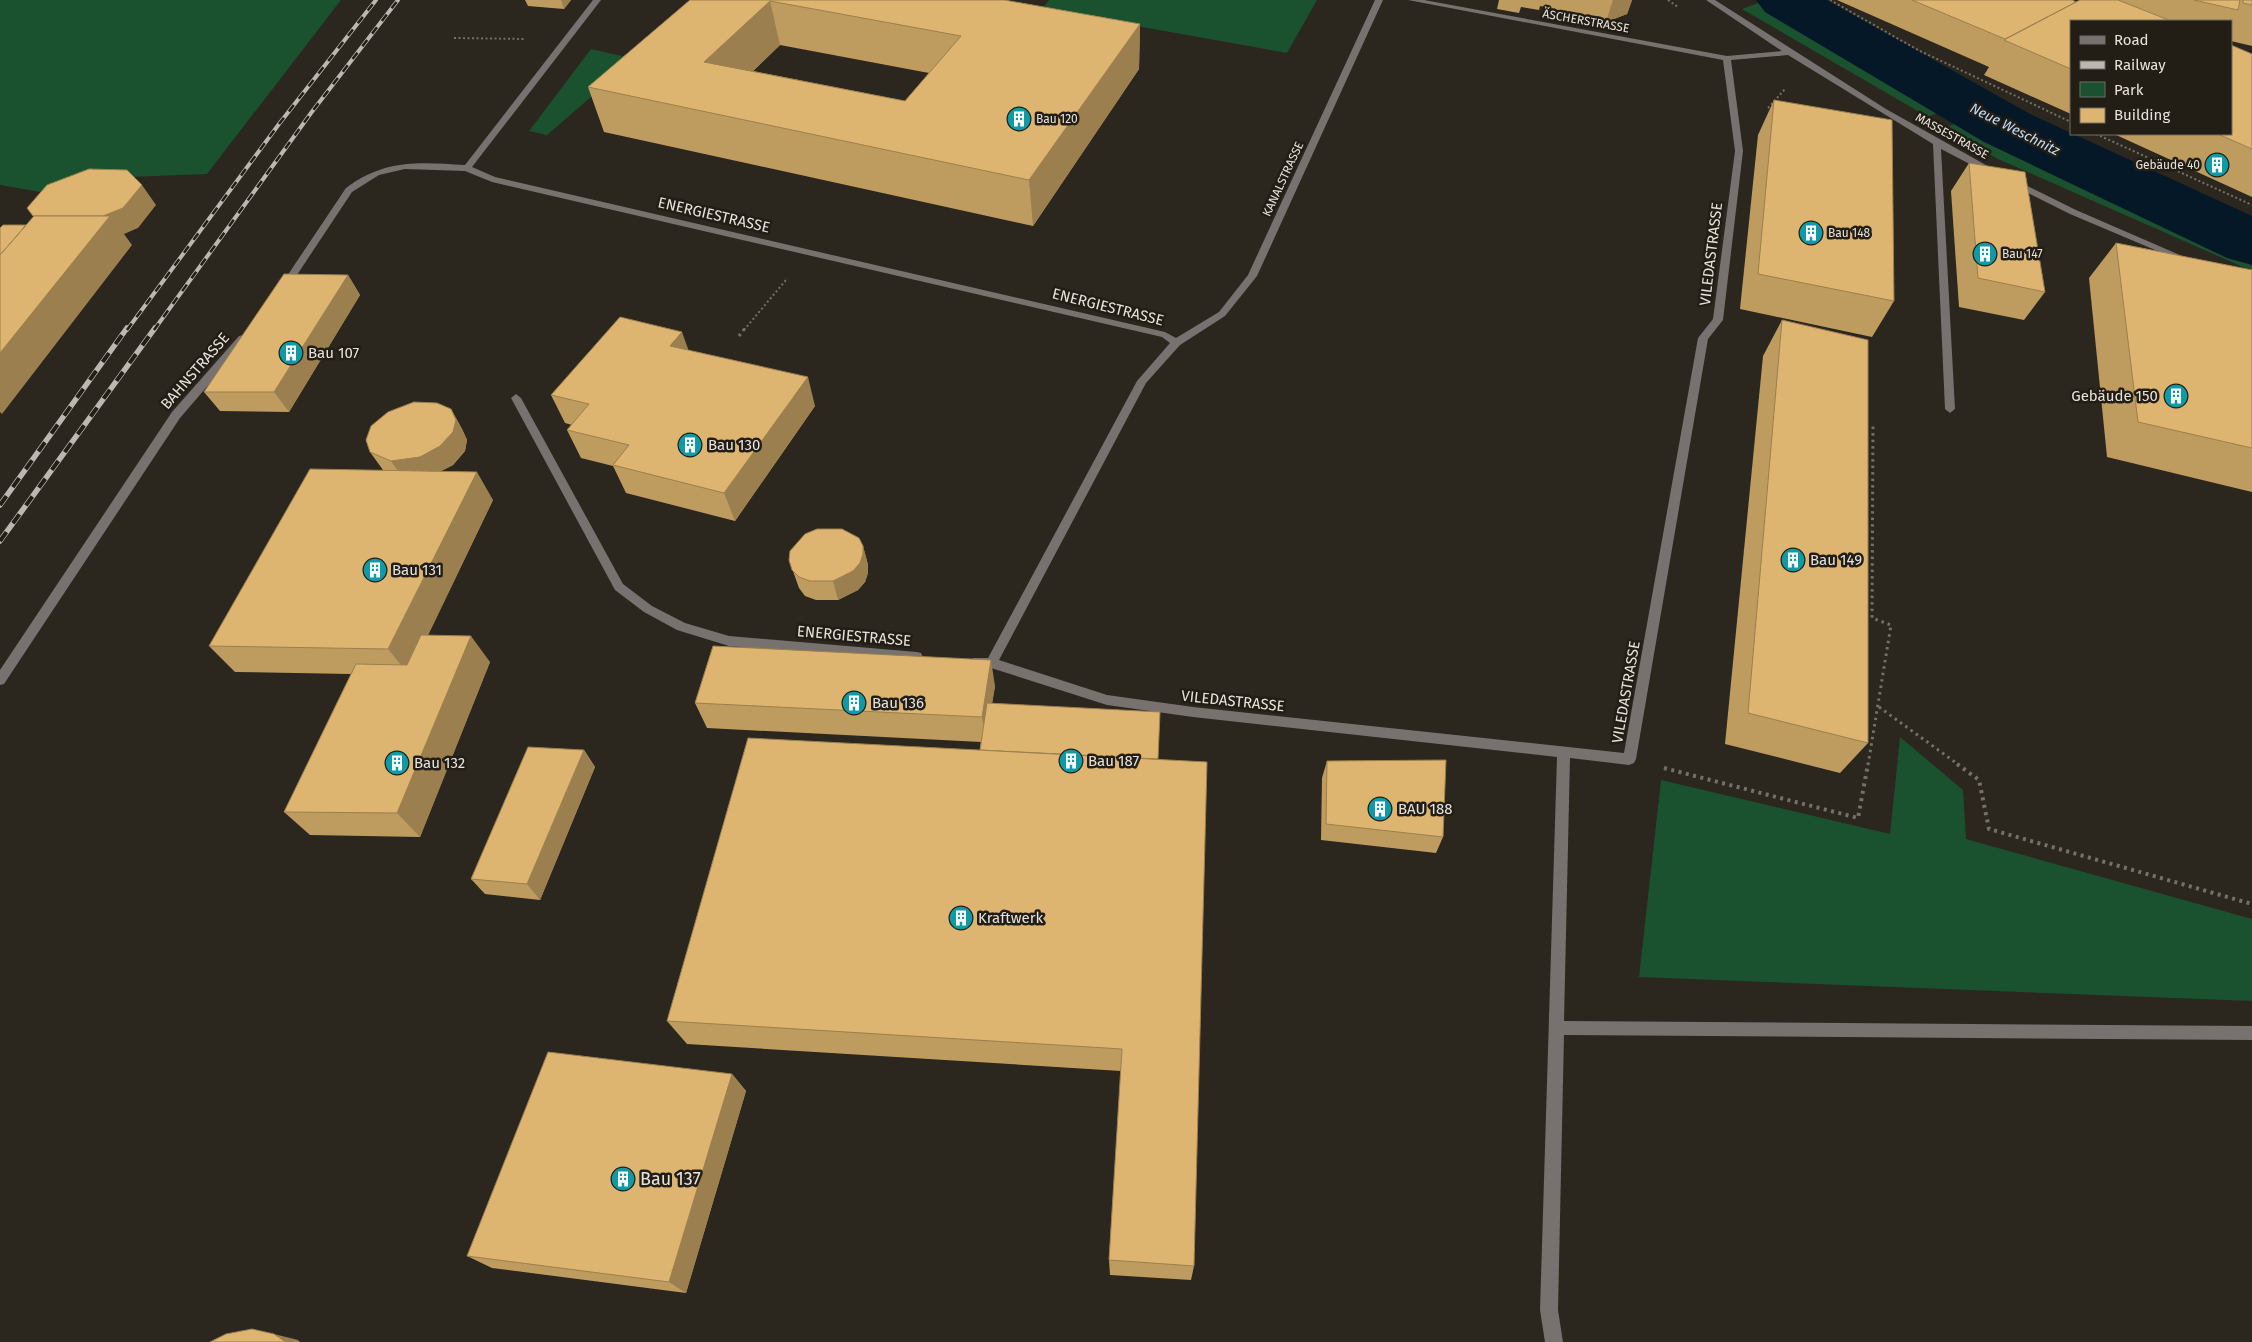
<svg xmlns="http://www.w3.org/2000/svg" width="2252" height="1342" font-family="'Fira Sans',sans-serif">
<style>
.green{fill:#1a512f}
.lines{fill:none;stroke-linecap:round;stroke-linejoin:round}
.river{fill:#051827;fill-rule:evenodd}
.path-far2{stroke:#75716a;stroke-width:2;stroke-dasharray:2 2.5;stroke-linecap:butt}
.path-far1{stroke:#75716a;stroke-width:3;stroke-dasharray:2.5 4;stroke-linecap:butt}
.path{stroke:#75716a;stroke-width:4;stroke-dasharray:3 4.5;stroke-linecap:butt}
.minor{fill:#777170;fill-rule:evenodd}
.rail-far1-casing{stroke:#bbb7b1;stroke-width:4}
.rail-casing{stroke:#bbb7b1;stroke-width:5.5}
.rail-far1{stroke:#221d15;stroke-width:2.5;stroke-dasharray:8;stroke-linecap:butt}
.rail{stroke:#221d15;stroke-width:4;stroke-dasharray:11;stroke-linecap:butt}
.wall{fill:#be9c60;fill-rule:evenodd}
.shaded-wall{fill:#9b7f4e}
.building{fill:#ddb570;stroke:#9b7f4e;fill-rule:evenodd}
.labels{text-anchor:middle;stroke-width:5;stroke-linejoin:round;paint-order:stroke}
.far-street-label{font-size:12px;fill:#e6e3dd;stroke:#221d15}
.far-poi-label{font-size:12px;fill:#e6e3dd;stroke:#221d15;text-anchor:start}
.far-water-label{font-size:14px;font-style:italic;fill:#bedffb;stroke:#221d15}
.street-label{font-size:15px;fill:#e6e3dd;stroke:#221d15}
.poi-label{font-size:15px;fill:#e6e3dd;stroke:#221d15;text-anchor:start}
.near-poi-label{font-size:18px;fill:#e6e3dd;stroke:#221d15;text-anchor:start}
</style>
<rect width="100%" height="100%" fill="#2b261e"/>
<g class="green">
<path d="M0 0H341L207 174 131 177 52 194 0 185Z"/>
<path d="M1049 0H1317L1287 53 1042 9Z"/>
<path d="M1758 3 1946 109 1928 117 1742 9Z"/>
<path d="M591 49 635 59 547 135 529 131Z"/>
<path d="M1968 119 2076 175 2185 221 2252 252V271L1998 159 1943 128Z"/>
<path d="M1900 737 1963 790 1966 839 2252 919V1001L1639 977 1661 780 1890 834Z"/>
</g>
<g class="lines">
<path class="river" d="M1756 0H1827L2030 114 2252 216V265L2227 258 1984 142 1765 12Z"/>
<g class="path-far2">
<path d="M1668 0 1678 7"/>
<path d="M1830 0 1918 50 2071 122"/>
<path d="M454 38 526 39"/>
<path d="M1768 108 1786 88"/>
<path d="M2096 134 2252 205"/>
<path d="M744 330 786 280"/>
</g>
<g class="path-far1">
<path d="M739 336 745 328"/>
<path d="M1879 707 1959 765"/>
<path d="M1868 765 1891 625 1872 618 1873 426"/>
</g>
<g class="path">
<path d="M1957 764 1979 780 1989 829 2252 904"/>
<path d="M1664 768 1858 818 1868 764"/>
</g>
<g class="minor">
<path d="M593 0H601L472 167 495 177 1165 332 1176 338 1219 312 1248 275 1375 0H1383L1257 276 1225 316 1180 345 1146 383 999 660 1107 695 1193 707 1624 753 1698 338 1713 319 1735 151 1723 60 1408 0H1424L1727 56 1782 51 1706 0H1715L1886 109 1993 169V173H1987L1941 149 1955 409 1950 413 1945 409 1933 144 1788 55 1731 60 1743 151 1723 320 1708 339 1636 759 1634 763 1629 765 1570 758 1564 1021 2252 1026V1040L1564 1035 1558 1310 1563 1342H1545L1540 1310 1557 757 1193 717 1107 705 991 668 973 666 971 662 973 658H988L1137 381 1170 343 1162 337 492 182 465 171 405 169 379 175 352 192 287 290H281L279 288 346 188C384 159 419 162 465 165Z"/>
<path d="M2015 180 2076 210 2189 259 2187 261H2181L2070 214 2012 185 2011 183Z"/>
<path d="M243 335 248 338 247 340 180 418 4 684 0 685V670L172 412 239 336Z"/>
<path d="M516 394 521 398 623 584 652 606 685 623 729 636 917 652 921 653 923 657 921 661 917 662 729 646 677 630 644 612 615 590 511 398Z"/>
</g>
<g class="rail-far1-casing">
<g id="rail-far1">
<path d="M127 330 279 124 376 0"/>
<path d="M154 330 311 113 398 0"/>
</g>
</g>
<g class="rail-casing">
<g id="rail">
<path d="M0 505 127 328"/>
<path d="M0 541 155 328"/>
</g>
</g>
<use href="#rail-far1" class="rail-far1"/>
<use href="#rail" class="rail"/>
</g>
<g class="wall">
<path d="M525 0H571L564 9 528 6Z"/>
<path d="M690 0H1004L1140 24 1139 69 1033 226 604 132 588 87ZM780 45 929 73 905 101 753 71Z"/>
<path d="M1499 0H1632L1627 14 1606 22 1568 17 1558 10 1540 6 1539 10 1521 7 1519 13 1497 9Z"/>
<path d="M1837 0H2072L2076 2 2080 0H2252V46L2231 41V21H2071V114L1984 75 1989 67Z"/>
<path d="M2252 54V197L2114 134H2231Z"/>
<path d="M1774 100 1894 301 1872 337 1740 309 1758 135Z"/>
<path d="M1969 163 2045 292 2024 320 1959 307 1951 191Z"/>
<path d="M2116 243 2252 270V492L2107 457 2089 278Z"/>
<path d="M348 275 360 295 289 412 220 411 204 392Z"/>
<path d="M1782 320 1868 743 1840 773 1725 744 1763 356Z"/>
<path d="M689 350 815 406 735 521 626 493 613 466 581 458 567 430 572 425 565 423 551 395Z"/>
<path d="M451 409 462 429 467 440 465 451 453 465 441 471 493 500 428 635 490 662 420 837 310 835 284 812 351 674 235 672 209 646 383 470 370 452Z"/>
<path d="M863 546 868 565V573L865 582 858 590 838 600H816L805 596 799 588 789 560Z"/>
<path d="M995 686 992 703 1158 759 1194 1266 1191 1280 1110 1275 1109 1260 1121 1071 687 1044 667 1021 980 750 981 742 707 728 695 703Z"/>
<path d="M584 750 595 767 540 900 485 894 471 879Z"/>
<path d="M1327 761 1443 837 1436 853 1321 840 1322 778Z"/>
<path d="M732 1074 746 1091 686 1293 492 1268 467 1256Z"/>
</g>
<g class="shaded-wall">
<path d="M561 0H571L564 9Z"/>
<path d="M1613 0H1632L1627 14 1606 22Z"/>
<path d="M770 1 780 45 717 106 704 62Z"/>
<path d="M1140 24 1139 69 1033 226 1029 180Z"/>
<path d="M142 185 156 205 138 228 124 234 132 245 2 414 0 412V353L81 225Z"/>
<path d="M348 275 360 295 289 412 274 392Z"/>
<path d="M682 332 692 360 670 346Z"/>
<path d="M808 377 815 406 735 521 724 493Z"/>
<path d="M451 409 462 429 467 440 465 451 453 465 432 476 404 480 391 461Z"/>
<path d="M477 472 493 500 409 675 388 649Z"/>
<path d="M863 546 868 565V573L865 582 858 590 838 600 833 581Z"/>
<path d="M471 636 490 662 420 837 397 813Z"/>
<path d="M991 660 995 686 986 742 982 717Z"/>
<path d="M584 750 595 767 540 900 527 884Z"/>
<path d="M732 1074 746 1091 686 1293 669 1282Z"/>
<path d="M274 1334 298 1340 300 1342H286Z"/>
</g>
<g class="building">
<path d="M690 0H1004L1140 24 1029 180 588 87ZM770 1 961 36 905 101 704 62Z"/>
<path d="M1912 0H2072L2076 2 2005 39Z"/>
<path d="M2080 0H2118L2171 21H2071V69L2004 40Z"/>
<path d="M2194 0H2240L2238 10Z"/>
<path d="M2243 0H2252V5L2243 3Z"/>
<path d="M2231 45 2252 54V149L2218 134H2231Z"/>
<path d="M1774 100 1892 120 1894 301 1758 274Z"/>
<path d="M1969 163 2025 172 2045 292 1978 278Z"/>
<path d="M89 169 127 170 142 185 123 208 103 216H33L27 208 47 185Z"/>
<path d="M34 216H110L0 353V255Z"/>
<path d="M3 225H26L0 255V228Z"/>
<path d="M2116 243 2252 270V448L2138 422Z"/>
<path d="M284 274 348 275 274 392H204Z"/>
<path d="M620 317 682 332 670 346 808 377 724 493 613 465 629 445 567 430 589 404 551 395Z"/>
<path d="M1782 320 1868 340V743L1748 713Z"/>
<path d="M414 402 437 403 451 409 456 420 453 432 440 446 420 457 391 461 370 452 366 440 371 426 388 412Z"/>
<path d="M310 469 477 472 388 649 209 646Z"/>
<path d="M817 529H842L859 538 863 546V554L860 563 853 571 833 581H810L799 577 792 570 789 560 790 551 805 534Z"/>
<path d="M421 635 471 636 397 813 284 812 356 664 407 665Z"/>
<path d="M713 646 991 660 982 717 695 703Z"/>
<path d="M987 703 1160 712 1158 759 980 750Z"/>
<path d="M748 738 1207 762 1194 1266 1109 1260 1122 1049 667 1021Z"/>
<path d="M528 747 584 750 527 884 471 879Z"/>
<path d="M1446 760 1443 837 1326 824 1327 761Z"/>
<path d="M548 1052 732 1074 669 1282 467 1256Z"/>
<path d="M252 1329 274 1334 286 1342H210L226 1334Z"/>
</g>
<defs>
<g id="building-disc" transform="scale(1.25)"><circle r="9.5" fill="#0f9aa8" stroke="#221d15"/><path d="M-4-6H4V6H1V3H-1V6H-4ZM-2.5-4.3h1.7v1.8h-1.7ZM.8-4.3h1.7v1.8H.8ZM-2.5-1h1.7V.8h-1.7ZM.8-1h1.7V.8H.8Z" fill="#fff"/></g>
</defs>
<g fill-rule="evenodd">
<use href="#building-disc" x="1019" y="119"/>
<use href="#building-disc" x="2217" y="165"/>
<use href="#building-disc" x="1811" y="233"/>
<use href="#building-disc" x="1985" y="254"/>
<use href="#building-disc" x="291" y="353"/>
<use href="#building-disc" x="2176" y="396"/>
<use href="#building-disc" x="690" y="445"/>
<use href="#building-disc" x="1793" y="560"/>
<use href="#building-disc" x="375" y="570"/>
<use href="#building-disc" x="854" y="703"/>
<use href="#building-disc" x="1071" y="761"/>
<use href="#building-disc" x="397" y="763"/>
<use href="#building-disc" x="1380" y="809"/>
<use href="#building-disc" x="961" y="918"/>
<use href="#building-disc" x="623" y="1179"/>
</g>
<g class="labels">
<g class="far-street-label">
<text transform="translate(1586 21) rotate(10)" y="4">ÄSCHERSTRASSE</text>
<text transform="translate(1952 136) rotate(29)" y="4">MASSESTRASSE</text>
<text transform="translate(1283 179) rotate(-65)" y="4">KANALSTRASSE</text>
</g>
<g class="far-poi-label">
<text x="1036" y="123">Bau 120</text>
<text x="2200" y="169" text-anchor="end">Gebäude 40</text>
<text x="1828" y="237">Bau 148</text>
<text x="2002" y="258">Bau 147</text>
</g>
<g class="far-water-label">
<text transform="translate(2015 129) rotate(27)" y="5">Neue Weschnitz</text>
</g>
<g class="street-label">
<text transform="translate(714 215) rotate(13)" y="5">ENERGIESTRASSE</text>
<text transform="translate(1711 254) rotate(-83)" y="5">VILEDASTRASSE</text>
<text transform="translate(1108 307) rotate(14)" y="5">ENERGIESTRASSE</text>
<text transform="translate(195 371) rotate(-49)" y="5">BAHNSTRASSE</text>
<text transform="translate(854 636) rotate(5)" y="5">ENERGIESTRASSE</text>
<text transform="translate(1626 692) rotate(-80)" y="5">VILEDASTRASSE</text>
<text transform="translate(1233 701) rotate(6)" y="5">VILEDASTRASSE</text>
</g>
<g class="poi-label">
<text x="308" y="358">Bau 107</text>
<text x="2158" y="401" text-anchor="end">Gebäude 150</text>
<text x="708" y="450">Bau 130</text>
<text x="1810" y="565">Bau 149</text>
<text x="392" y="575">Bau 131</text>
<text x="872" y="708">Bau 136</text>
<text x="1088" y="766">Bau 187</text>
<text x="414" y="768">Bau 132</text>
<text x="1398" y="814">BAU 188</text>
<text x="978" y="923">Kraftwerk</text>
</g>
<g class="near-poi-label">
<text x="640" y="1185">Bau 137</text>
</g>
</g>
<rect x="2070" y="20" width="162" height="115" fill="#221d15" stroke="#706c65"/>
<rect x="2080" y="36" width="25" height="8" fill="#777170" stroke="#706c65"/>
<text x="2114" y="45" font-size="15" fill="#e6e3dd">Road</text>
<rect x="2080" y="61" width="25" height="8" fill="#bbb7b1" stroke="#706c65"/>
<text x="2114" y="70" font-size="15" fill="#e6e3dd">Railway</text>
<rect x="2080" y="82" width="25" height="15" fill="#1a512f" stroke="#706c65"/>
<text x="2114" y="95" font-size="15" fill="#e6e3dd">Park</text>
<rect x="2080" y="108" width="25" height="15" fill="#ddb570" stroke="#706c65"/>
<text x="2114" y="120" font-size="15" fill="#e6e3dd">Building</text>
</svg>
